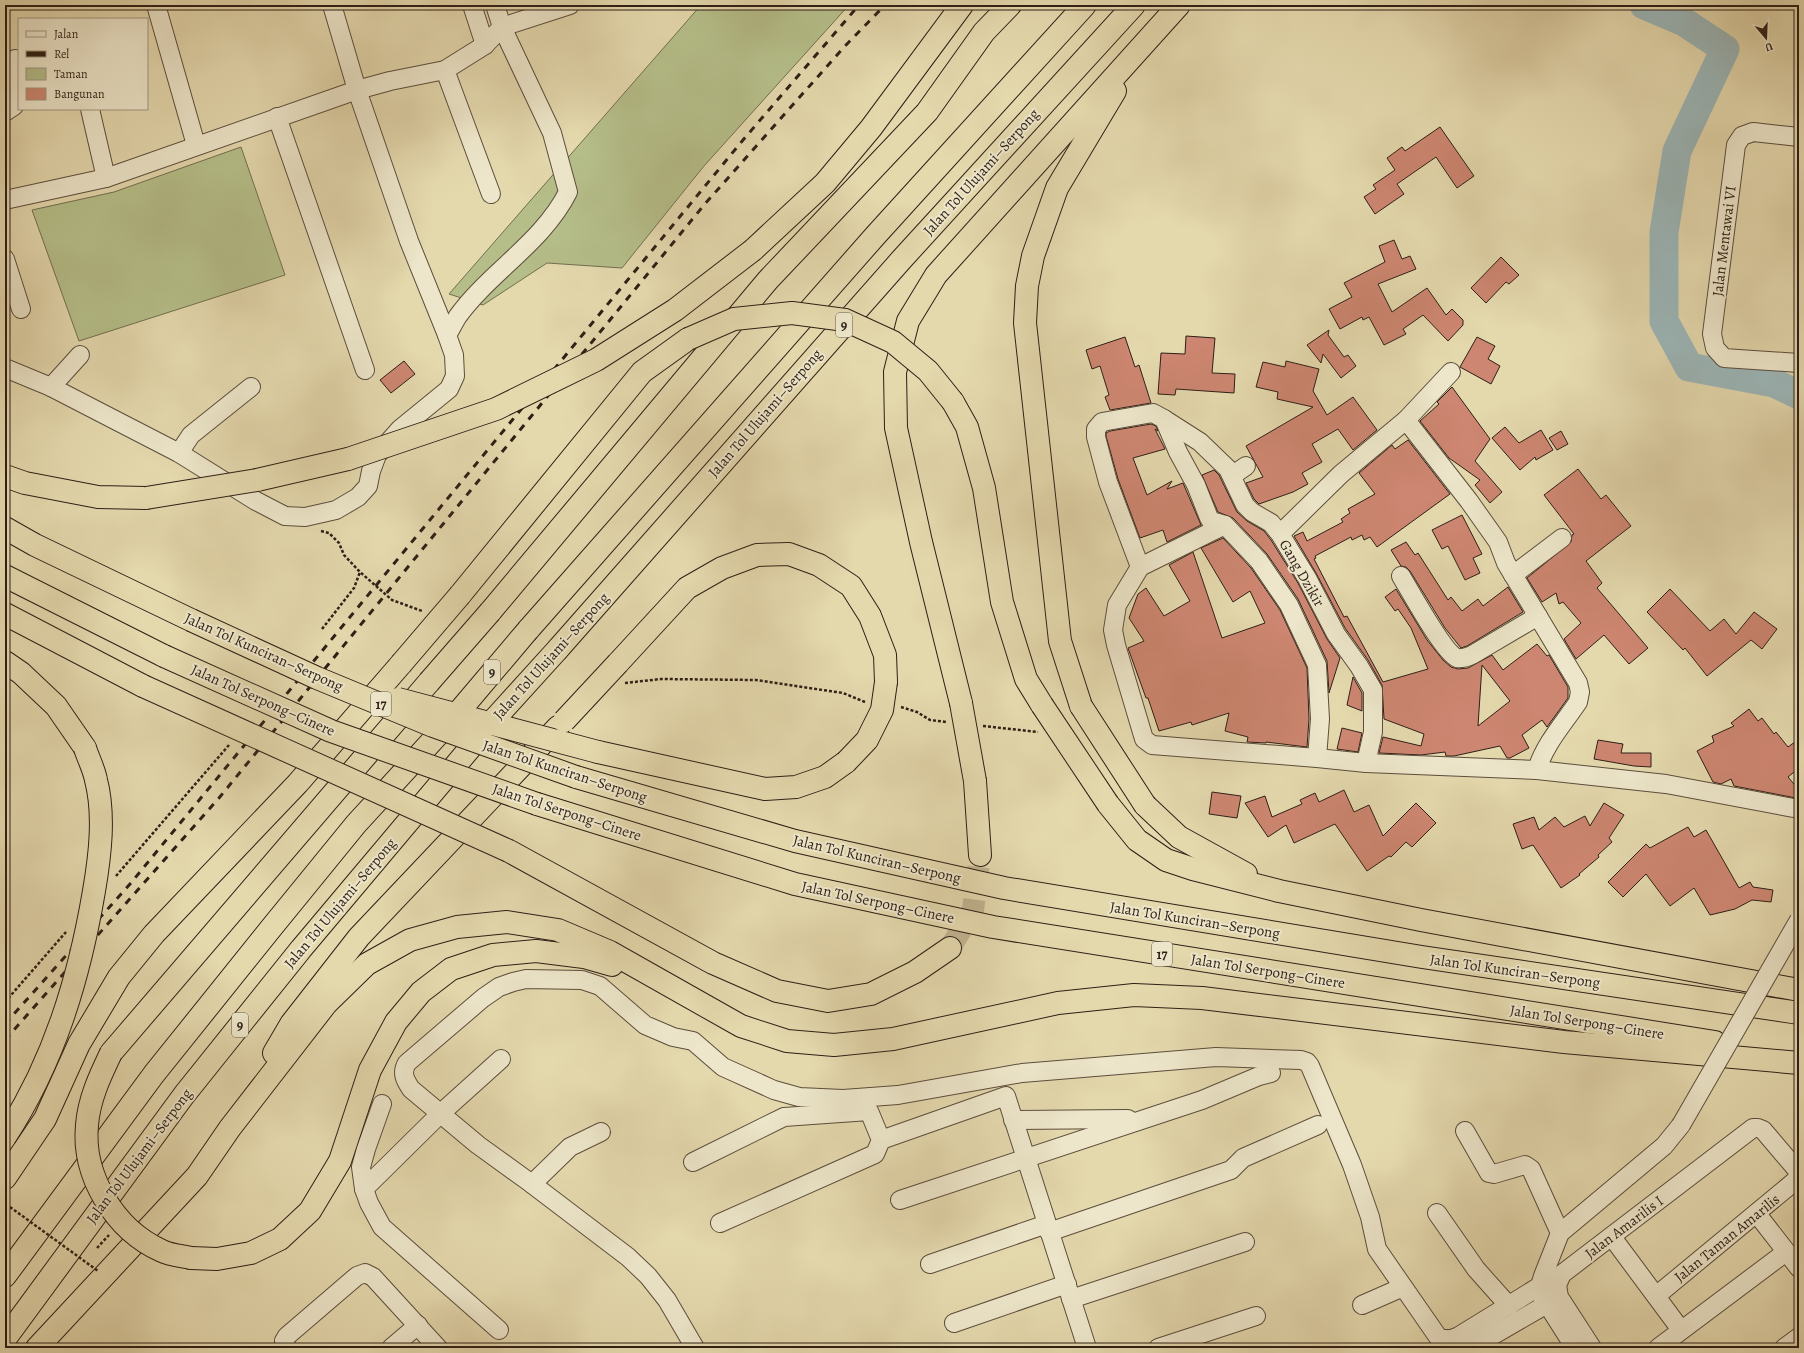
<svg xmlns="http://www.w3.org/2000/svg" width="1804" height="1353" font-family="Alegreya,serif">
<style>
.green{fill:#b5be89;stroke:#726e50}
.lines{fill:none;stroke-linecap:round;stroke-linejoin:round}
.river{stroke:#9cb6b7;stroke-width:29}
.building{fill:#cd8671;stroke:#2e1f16;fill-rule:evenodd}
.motorway-tunnel{stroke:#c0b38f;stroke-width:22;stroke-dasharray:22 11;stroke-linecap:butt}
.minor-casing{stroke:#5c4d3c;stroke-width:20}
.motorway-casing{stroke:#2e1f16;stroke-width:24}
.path{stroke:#2e1f16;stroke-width:2.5;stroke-dasharray:3 2;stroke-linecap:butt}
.minor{stroke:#ede6ca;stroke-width:18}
.motorway{stroke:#e4d8ad;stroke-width:22}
.rail{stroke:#2e1f16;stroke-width:3;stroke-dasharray:7 7;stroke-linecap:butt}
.minor-bridge-casing{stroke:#5c4d3c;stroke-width:20;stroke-linecap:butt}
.motorway-bridge-casing{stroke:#2e1f16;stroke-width:24;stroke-linecap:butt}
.path-bridge{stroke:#2e1f16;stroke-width:2.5;stroke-dasharray:3 2;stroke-linecap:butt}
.minor-bridge{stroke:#ede6ca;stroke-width:18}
.motorway-bridge{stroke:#e4d8ad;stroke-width:22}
.labels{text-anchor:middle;stroke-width:4;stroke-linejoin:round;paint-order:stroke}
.shield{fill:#ede6ca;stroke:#675b4c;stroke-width:1}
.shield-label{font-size:14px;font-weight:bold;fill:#2e1f16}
.street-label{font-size:15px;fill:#2e1f16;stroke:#ede6ca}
</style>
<rect width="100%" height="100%" fill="#e4d8ad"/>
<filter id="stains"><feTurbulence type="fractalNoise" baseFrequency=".005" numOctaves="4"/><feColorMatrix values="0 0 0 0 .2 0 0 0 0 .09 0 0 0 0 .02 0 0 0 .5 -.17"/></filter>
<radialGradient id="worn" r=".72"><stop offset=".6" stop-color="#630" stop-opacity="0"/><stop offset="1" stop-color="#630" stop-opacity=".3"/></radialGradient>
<g class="green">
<path d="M701 5H849L704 166 622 268 547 263 483 305 449 294Z"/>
<path d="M241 147 285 275 79 341 32 210 114 192Z"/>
</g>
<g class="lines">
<path class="river" d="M1644 5 1684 22 1725 49 1677 151 1664 232V321L1689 367 1774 383 1799 395"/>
</g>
<g class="building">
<path d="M1440 127 1474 176 1457 188 1436 157 1397 184 1404 194 1375 214 1364 197 1376 189 1373 185 1395 170 1387 158 1402 147 1405 151Z"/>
<path d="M1394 240 1402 259 1410 256 1416 269 1378 284 1392 312 1427 288 1446 315 1452 309 1463 320V325L1448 341 1423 315 1403 329 1406 334 1384 345 1369 317 1363 320 1362 317 1340 329 1329 309 1352 297 1344 283 1385 262 1379 246Z"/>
<path d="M1501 257 1519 275 1509 284 1506 282 1486 303 1471 288Z"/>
<path d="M1329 330 1328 335 1344 357 1348 355 1356 366 1341 378 1323 354 1321 363 1307 345Z"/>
<path d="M1186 336 1215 338 1212 373 1235 374 1234 393 1176 389 1175 395 1158 394 1161 353 1185 354Z"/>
<path d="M1125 337 1135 367 1139 365 1151 403 1110 410 1105 397 1109 395 1100 366 1092 369 1086 350Z"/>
<path d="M1477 337 1495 346 1488 359 1500 366 1491 384 1460 367Z"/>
<path d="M404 361 415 374 391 393 380 380Z"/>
<path d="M1286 361 1319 369 1313 391 1327 415 1353 397 1377 430 1353 450 1338 429 1312 444 1322 462 1302 473 1308 484 1293 492 1259 504 1254 499 1246 483 1263 477 1246 446 1313 407 1277 399 1278 392 1256 387 1263 362 1285 367Z"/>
<path d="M1452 387 1490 439 1475 461 1502 492 1490 503 1475 485 1480 480 1449 458 1420 421 1439 404 1437 402Z"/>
<path d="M1151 424 1156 426 1158 431 1155 429 1165 449 1133 458 1147 495 1172 481 1167 489 1183 483 1201 525 1167 542 1163 530 1140 538 1118 479 1106 436V433L1110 431Z"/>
<path d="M1505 427 1519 443 1541 430 1553 450 1536 460 1535 457 1520 470 1492 438Z"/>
<path d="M1561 431 1568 444 1557 450 1549 438Z"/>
<path d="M1408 440 1450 494 1377 547 1370 537 1364 540 1362 535 1352 540 1351 537 1315 556 1316 558 1314 559 1344 617 1347 616 1383 682 1428 669 1411 628 1398 609 1395 611 1385 597 1396 589 1427 640 1443 660 1451 667 1458 669 1468 668 1492 655 1503 670 1537 644 1547 656 1549 655 1568 687V698L1547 727 1542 720 1522 735 1529 748 1510 758H1507L1500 746 1454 756H1446L1445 752 1421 755 1379 753 1383 737 1421 746 1424 734 1384 719 1382 685 1368 660 1345 628 1316 573 1294 536 1303 532 1307 541 1343 522 1341 519 1350 513 1348 509 1375 494 1359 473 1392 445 1395 449ZM1482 665 1510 701 1478 726Z"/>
<path d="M1578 469 1601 499 1606 495 1631 526 1586 561 1602 583 1597 588 1648 648 1629 664 1604 635 1576 659 1564 639 1581 623 1563 602 1559 604 1556 593 1542 602 1527 578 1571 542 1572 535 1574 534 1544 495Z"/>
<path d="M1214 470 1219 475 1237 512 1247 521 1264 531 1271 540 1298 583 1327 639 1340 658 1329 693 1327 661 1298 599 1267 554 1233 518 1218 512 1202 475Z"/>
<path d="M1462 515 1482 554 1473 558 1480 573 1465 580 1448 546 1442 549 1432 530Z"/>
<path d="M1223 538 1251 568 1280 610 1307 668 1309 719 1307 747 1266 742V743L1247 742 1248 737 1225 731 1229 713 1192 725 1191 722 1159 731 1148 698H1146L1128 648 1144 641 1129 618 1138 594 1146 588 1164 616 1190 601 1169 565 1193 552 1222 638 1265 623 1250 591 1233 602 1201 548Z"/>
<path d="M1406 542 1415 555 1418 553 1448 600 1451 597 1462 611 1478 599 1483 606 1508 587 1523 612 1467 646 1461 648 1445 628 1410 571 1406 567 1401 566 1391 550Z"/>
<path d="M1670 589 1710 631 1724 619 1736 634 1754 612 1777 629 1762 649 1751 640 1707 676 1685 648 1683 650 1647 612Z"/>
<path d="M1353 677 1362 693V711L1347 705Z"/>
<path d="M1749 709 1758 721 1762 718 1774 734 1776 732 1788 747 1799 739V768L1788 777 1799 790V795L1796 798 1734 786 1731 779 1721 784 1713 782 1697 751 1714 742 1712 736 1734 726 1731 723Z"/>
<path d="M1342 728 1362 733 1358 752 1337 749Z"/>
<path d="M1598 740 1623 744 1621 753H1651V767L1634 766 1594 759Z"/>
<path d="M1344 790 1354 812 1369 805 1383 836 1416 803 1436 823 1412 847 1406 842 1391 857 1389 856 1367 871 1335 824 1294 843 1286 825 1268 837 1245 803 1265 796 1272 817 1302 804 1300 800 1315 793 1319 802Z"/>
<path d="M1212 792 1241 796 1237 818 1209 814Z"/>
<path d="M1604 803 1624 815 1609 838 1612 842 1598 855 1599 857 1579 874 1580 875 1561 888 1533 845 1522 849 1513 824 1534 817 1539 830 1555 817 1564 827 1585 816 1590 826Z"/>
<path d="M1688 827 1694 837 1706 830 1739 888 1750 882 1753 887 1773 890 1771 902 1752 900 1735 909 1710 915 1694 888 1670 906 1646 874 1623 897 1608 882 1646 844 1650 848Z"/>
</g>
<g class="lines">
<path class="motorway-tunnel" d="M950 948 973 910 980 855"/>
<g class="minor-casing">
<g id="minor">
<path d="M156 5 196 145"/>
<path d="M332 5 357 90 390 81 445 70 485 45 502 27 570 5"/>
<path d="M472 5 485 45"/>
<path d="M445 70 491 194"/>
<path d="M90 109 106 178"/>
<path d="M5 112 14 106 15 102 11 67 15 59"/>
<path d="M277 117 365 370"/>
<path d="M1799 137 1753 132 1742 136 1736 145 1712 334 1715 348 1724 358 1799 363"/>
<path d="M5 200 106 178 357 90 409 241 447 335"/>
<path d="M5 259 21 309"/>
<path d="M5 368 51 387 179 453 256 501 285 516 305 517 336 510 358 497 368 486 371 471 377 455 400 429 449 389 455 376 454 355 447 335C451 329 454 322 458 316 490 272 543 242 568 192L552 133 502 27 495 5"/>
<path d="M1451 372 1406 420 1469 501 1498 542 1506 563 1578 683 1580 692 1578 702C1564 723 1544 745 1537 770"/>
<path d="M51 387 80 355"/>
<path d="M1164 419 1200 442 1228 469 1245 505 1252 512 1271 523 1280 534 1307 578 1336 634 1359 666 1373 690V732L1366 763"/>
<path d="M179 453 191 435 251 387"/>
<path d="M1233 475 1246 466"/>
<path d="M1225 525 1140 567 1117 605 1113 630 1116 645 1144 739 1152 745 1317 758 1366 763 1537 770 1666 784 1799 809"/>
<path d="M1280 534 1341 474 1406 420"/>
<path d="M1140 567 1108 482 1096 437V429L1102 422 1153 413 1164 419 1178 452 1196 485 1209 518 1211 521 1225 525 1259 561 1289 605 1317 665 1320 719 1317 758"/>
<path d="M1513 575 1562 538"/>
<path d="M1401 576C1410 591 1444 653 1457 658 1463 659 1467 657 1472 655L1538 616"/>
<path d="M382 1104 366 1149 361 1167 364 1189 369 1203 382 1227 499 1330"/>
<path d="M1013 1120 1128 1119"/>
<path d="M1465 1131 1489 1173 1494 1174 1525 1165 1531 1169 1560 1233"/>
<path d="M693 1162 784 1117 869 1111 881 1140"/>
<path d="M532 1184 570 1147 601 1132"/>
<path d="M364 1189 440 1114 501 1059"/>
<path d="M900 1200 1202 1100 1259 1076 1271 1073"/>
<path d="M1437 1213 1476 1269 1509 1306"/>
<path d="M1757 1214 1799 1268"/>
<path d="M720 1223 875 1154 881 1140 1006 1096 1087 1348"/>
<path d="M1049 1232 1231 1170 1243 1158 1318 1125"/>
<path d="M1612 1237 1681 1330"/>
<path d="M930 1264 1047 1224"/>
<path d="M1071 1299 1245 1242"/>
<path d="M1362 1305 1403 1287"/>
<path d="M954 1323 1067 1284"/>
<path d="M287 1348 284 1341 287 1336 357 1276 365 1273 373 1277 438 1348"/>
<path d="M391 1348 418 1325"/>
<path d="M695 1348 667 1300 648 1276 628 1257 532 1184 478 1145 411 1089C405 1080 401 1073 407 1063L483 998 499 987 513 982 526 979 582 980 600 986 645 1025 673 1037 693 1041 723 1067 774 1090 799 1097 843 1099 898 1095 1022 1073 1216 1057 1301 1060 1307 1062 1310 1066 1352 1165 1370 1217 1377 1249 1438 1337 1449 1340 1459 1336 1540 1286"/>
<path d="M1158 1348 1256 1316"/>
<path d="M1471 1348 1547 1304"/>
<path d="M1575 1348 1540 1293V1286L1543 1276 1560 1233 1664 1146 1681 1125"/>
<path d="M1592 1348 1559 1297 1557 1285 1562 1274 1753 1128H1758L1763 1130 1797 1170 1798 1176 1795 1181 1656 1296"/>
<path d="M1658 1348 1786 1252"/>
<path d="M1784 1348 1799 1337"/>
</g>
</g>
<g class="motorway-casing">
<g id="motorway">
<path d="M753 250 825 183 871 128 962 5"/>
<path d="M953 402 967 427 984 488 1002 602 1026 679 1042 705"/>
<path d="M5 476 25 483 98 497 146 498"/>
<path d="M257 480 348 459"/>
<path d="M5 528 35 545 191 620"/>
<path d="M5 576 164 656"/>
<path d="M460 595 642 372 688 339"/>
<path d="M490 612 768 280 927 112 984 32 1010 5"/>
<path d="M5 614 143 686"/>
<path d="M528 630 875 236 1085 5"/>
<path d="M558 649 902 259 1134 5"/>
<path d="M5 662 21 673 56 706 85 748"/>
<path d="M618 663 687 588 722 568 757 555 789 554 819 565 851 586 870 616 885 655 886 682"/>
<path d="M961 703 921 542 896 428 895 372 908 321 936 275 1179 5"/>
<path d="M1081 706 1060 641 1025 323 1027 286 1033 256 1057 188 1115 91"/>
<path d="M598 752 765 789 796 787 825 777 846 762"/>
<path d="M576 777 795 841 1004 888 1422 957 1799 1013"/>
<path d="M975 781 980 855"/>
<path d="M537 804 795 884 993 927 1715 1042"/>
<path d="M1108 804 1137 840 1166 860 1193 869 1279 891 1421 920 1799 990"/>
<path d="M1145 805 1179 837 1246 874"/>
<path d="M509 851 713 963 777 991 828 1001 871 994 915 972 950 948"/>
<path d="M111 1053 429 682"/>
<path d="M274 1053 291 1024 359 937 558 727"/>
<path d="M5 1178 45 1119 79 1044 119 977 154 934 298 783 401 664"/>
<path d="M191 1258 217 1259 251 1253 280 1239 310 1211 340 1161 370 1070 396 1022 421 992 451 969 493 955 536 951 584 957 612 965"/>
<path d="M5 1276 154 1074 272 927 356 824 455 716"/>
<path d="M5 1339 184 1095 301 949 487 728"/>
<path d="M37 1348 197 1176 230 1128 326 1004 367 964 410 940 457 927 507 922 558 930 610 952 741 1026 787 1041 834 1045 893 1039 1058 1003 1134 995 1202 998 1564 1042 1799 1063"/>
</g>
</g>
<g class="path">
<path d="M321 531 329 533 339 543 344 555 360 572 392 600 422 611"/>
<path d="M322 629 354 588 360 572"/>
<path d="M625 683 661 679 756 680 843 693 865 702"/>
<path d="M901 707 917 712 930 720 946 722"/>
<path d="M983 726 1038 732"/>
<path d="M116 876 229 745"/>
<path d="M5 1002 66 932"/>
<path d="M5 1213 10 1207"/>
<path d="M97 1248 109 1235"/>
</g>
<use href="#minor" class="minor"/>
<use href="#motorway" class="motorway"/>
<g class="rail">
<path d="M5 1024 130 884 743 140 859 5"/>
<path d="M5 1040 219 798 704 205 845 46 885 5"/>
</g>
<g class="minor-bridge-casing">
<path id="minor-bridge" d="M1681 1125 1799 920"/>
</g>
<g class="motorway-bridge-casing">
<g id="motorway-bridge">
<path d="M688 339 734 319 792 313 845 320 893 342 928 371 953 402"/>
<path d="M348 459 496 409 596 360 675 310 753 250"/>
<path d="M146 498 257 480"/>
<path d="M191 620 317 678 433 726 576 777"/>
<path d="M164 656 331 731 537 804"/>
<path d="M401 664 460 595"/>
<path d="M429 682 490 612"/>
<path d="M143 686 509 851"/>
<path d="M398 699 598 752"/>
<path d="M961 703 975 781"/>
<path d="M1042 705 1108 804"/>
<path d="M1081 706 1145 805"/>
<path d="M456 715 528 630"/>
<path d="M564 721 618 663"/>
<path d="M490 724 558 649"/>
<path d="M846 762 867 740 882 710 886 682"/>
<path d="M111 1053C100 1076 89 1099 87 1125 82 1176 115 1230 162 1251 170 1255 182 1256 191 1258"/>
<path d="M5 1137C54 1062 79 979 94 891 100 856 105 815 96 780 94 769 88 758 85 748"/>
</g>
</g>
<path class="path-bridge" d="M10 1207 98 1271"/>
<use href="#minor-bridge" class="minor-bridge"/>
<use href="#motorway-bridge" class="motorway-bridge"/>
</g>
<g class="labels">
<g class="shield">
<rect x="836" y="313" width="16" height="24" rx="3"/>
<rect x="484" y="660" width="16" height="24" rx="3"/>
<rect x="371" y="692" width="20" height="24" rx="3"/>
<rect x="1152" y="942" width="20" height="24" rx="3"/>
<rect x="232" y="1013" width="16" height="24" rx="3"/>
</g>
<g class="shield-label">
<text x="844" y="330">9</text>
<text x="492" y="677">9</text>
<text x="381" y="709">17</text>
<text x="1162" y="959">17</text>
<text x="240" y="1030">9</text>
</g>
<g class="street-label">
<text transform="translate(981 172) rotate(-48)" y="5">Jalan Tol Ulujami–Serpong</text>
<text transform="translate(1724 241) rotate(-83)" y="5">Jalan Mentawai VI</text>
<text transform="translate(765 413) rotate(-49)" y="5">Jalan Tol Ulujami–Serpong</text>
<text transform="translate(1302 573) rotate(60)" y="5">Gang Dzikir</text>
<text transform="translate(264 652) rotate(24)" y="5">Jalan Tol Kunciran–Serpong</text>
<text transform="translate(551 656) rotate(-48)" y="5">Jalan Tol Ulujami–Serpong</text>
<text transform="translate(263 700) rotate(24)" y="5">Jalan Tol Serpong–Cinere</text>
<text transform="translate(565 771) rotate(18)" y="5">Jalan Tol Kunciran–Serpong</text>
<text transform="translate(567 812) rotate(18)" y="5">Jalan Tol Serpong–Cinere</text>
<text transform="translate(877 859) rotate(13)" y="5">Jalan Tol Kunciran–Serpong</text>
<text transform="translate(878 902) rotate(12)" y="5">Jalan Tol Serpong–Cinere</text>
<text transform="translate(340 903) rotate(-50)" y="5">Jalan Tol Ulujami–Serpong</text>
<text transform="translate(1195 920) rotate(9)" y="5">Jalan Tol Kunciran–Serpong</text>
<text transform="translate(1268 971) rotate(9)" y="5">Jalan Tol Serpong–Cinere</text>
<text transform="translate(1515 971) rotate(8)" y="5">Jalan Tol Kunciran–Serpong</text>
<text transform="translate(1587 1022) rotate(9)" y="5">Jalan Tol Serpong–Cinere</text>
<text transform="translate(139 1156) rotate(-53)" y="5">Jalan Tol Ulujami–Serpong</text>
<text transform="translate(1624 1227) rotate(-37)" y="5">Jalan Amarilis I</text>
<text transform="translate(1727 1238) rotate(-39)" y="5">Jalan Taman Amarilis</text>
</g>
</g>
<rect width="1804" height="1353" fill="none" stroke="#e4d8ad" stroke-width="20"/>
<rect x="6" y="6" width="1792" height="1341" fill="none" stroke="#2e1f16" stroke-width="2"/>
<rect x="10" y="10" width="1784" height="1333" fill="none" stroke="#2e1f16"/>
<rect x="18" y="18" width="130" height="92" fill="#ede6ca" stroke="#a19682"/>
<rect x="26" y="31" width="20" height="6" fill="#ede6ca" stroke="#a19682"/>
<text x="54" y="38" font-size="12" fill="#2e1f16">Jalan</text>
<rect x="26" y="51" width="20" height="6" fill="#2e1f16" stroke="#a19682"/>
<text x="54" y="58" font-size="12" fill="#2e1f16">Rel</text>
<rect x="26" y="68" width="20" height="12" fill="#b5be89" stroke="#a19682"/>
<text x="54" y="78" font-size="12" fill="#2e1f16">Taman</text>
<rect x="26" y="88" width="20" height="12" fill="#cd8671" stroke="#a19682"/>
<text x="54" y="98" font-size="12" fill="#2e1f16">Bangunan</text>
<g transform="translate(1766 38) rotate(161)" stroke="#ede6ca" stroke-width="3" paint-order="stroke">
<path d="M0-3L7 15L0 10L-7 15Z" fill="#2e1f16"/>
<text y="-6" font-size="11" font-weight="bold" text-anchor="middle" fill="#2e1f16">U</text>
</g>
<rect width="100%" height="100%" filter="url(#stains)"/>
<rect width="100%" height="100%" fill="url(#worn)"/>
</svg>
